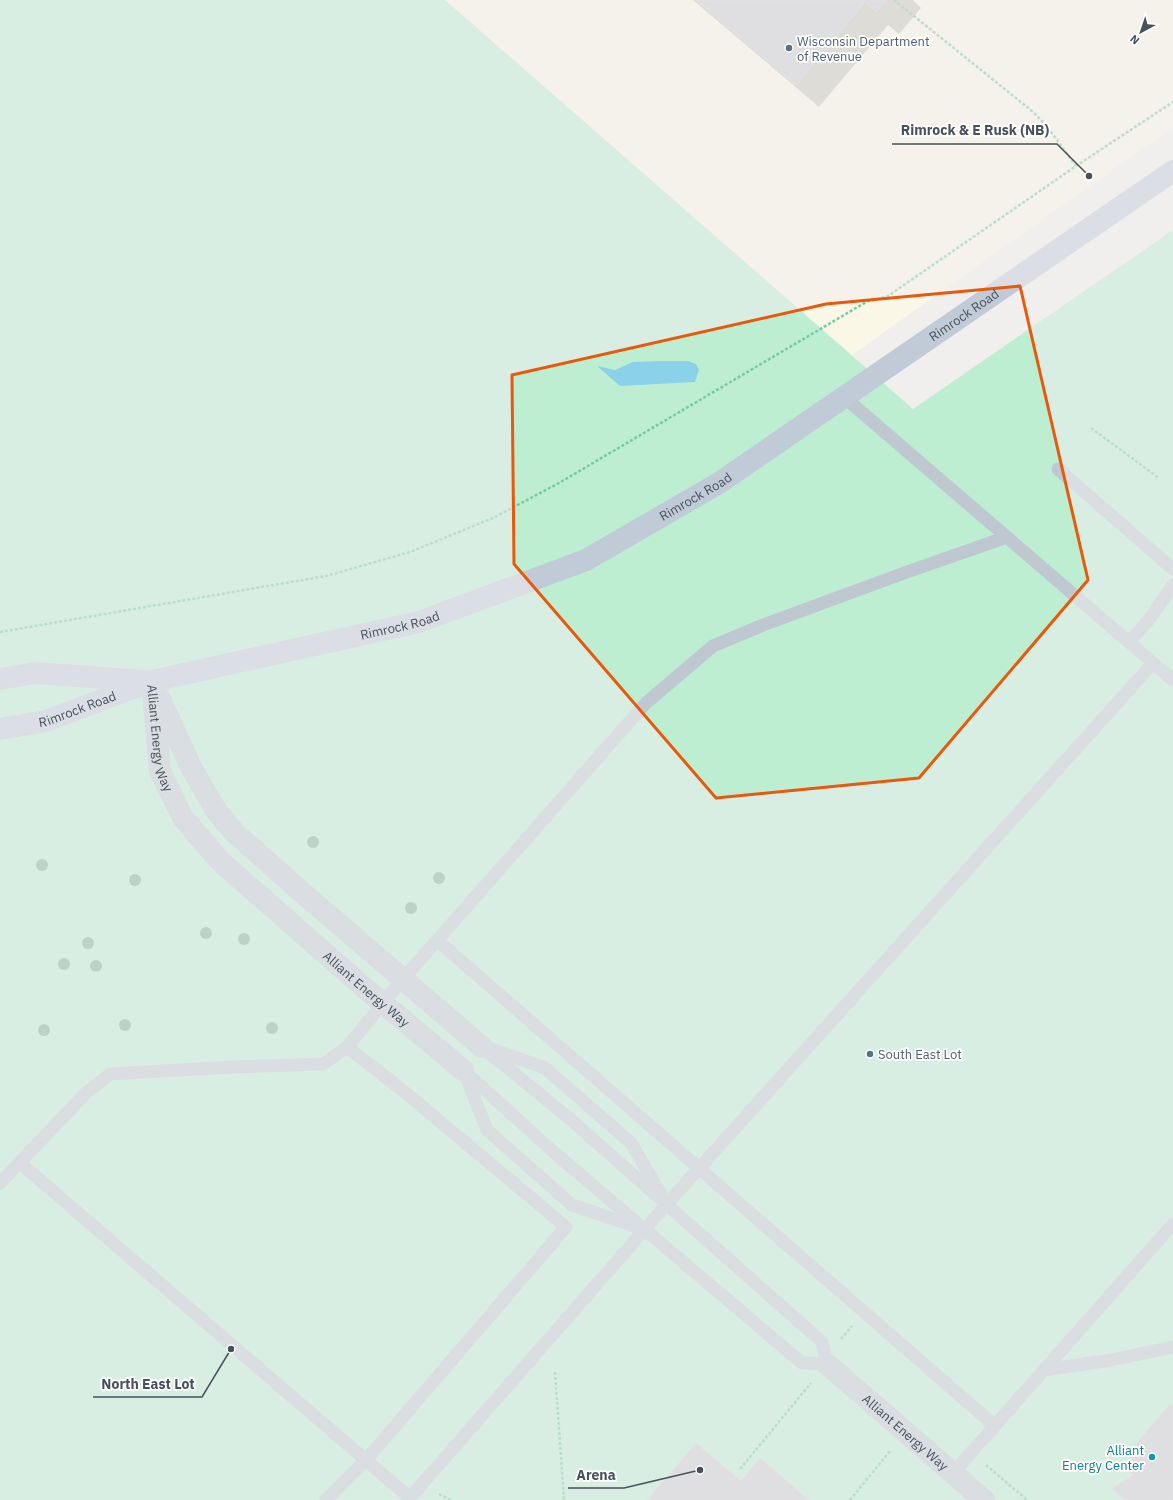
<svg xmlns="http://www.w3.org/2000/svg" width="1173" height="1500" font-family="'IBM Plex Sans',sans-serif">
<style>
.commercial{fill:#fbf7e7}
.green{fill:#bdeed2}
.water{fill:#8bd1ea}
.shadow{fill:#0003}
.building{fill:#cbcdd3;stroke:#d2d4da}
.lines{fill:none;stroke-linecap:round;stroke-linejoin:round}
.path{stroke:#76cba5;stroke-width:2.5;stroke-dasharray:3 2;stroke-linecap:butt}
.service{stroke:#bfc8d0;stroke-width:13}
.minor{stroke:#bfc8d0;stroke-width:22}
.secondary{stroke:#c1cad7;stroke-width:22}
.tree{fill:#7aaf97}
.marked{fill:none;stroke:#e8590c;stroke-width:3;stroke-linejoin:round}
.service-dot{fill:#5c6f8a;stroke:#fff;stroke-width:1.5}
.culture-dot{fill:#0f9aa8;stroke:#fff;stroke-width:1.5}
.labels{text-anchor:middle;stroke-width:3.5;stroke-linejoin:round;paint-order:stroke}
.service-label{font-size:13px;fill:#4e5e75;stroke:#fff;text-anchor:start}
.street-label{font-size:13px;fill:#47505b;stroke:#fff}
.culture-label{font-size:13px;fill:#0d838f;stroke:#fff;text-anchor:end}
.leader{fill:none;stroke:#47505b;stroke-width:1.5}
.callout-dot{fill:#47505b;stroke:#fff;stroke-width:1.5}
.callout-label{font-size:14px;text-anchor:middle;font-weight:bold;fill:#47505b;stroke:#fff;stroke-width:3.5;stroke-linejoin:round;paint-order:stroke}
</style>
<rect width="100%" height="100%" fill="#f1eeee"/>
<path class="commercial" d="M445 0H1173V127L852 355Z"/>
<path class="green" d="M0 0H445L913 409 1173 230V1500H0Z"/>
<path class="water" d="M659 361H688L696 364 699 370 695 382 620 386 597 366 615 370 633 362Z"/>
<path class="shadow" d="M693 0H913L921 8 899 34 888 25 819 107Z"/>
<g class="building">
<path d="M696 0H886L876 12 865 2 796 85Z"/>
<path d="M1170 1404 1173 1406V1500H1125L1112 1489 1133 1475 1124 1466 1140 1449 1135 1445Z"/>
<path d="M696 1443 741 1481 760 1458 809 1500H647Z"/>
</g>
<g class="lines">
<g class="path">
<path d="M894 0 1032 111 1046 125 1076 166"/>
<path d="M1091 428 1159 478"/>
<path d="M0 632 326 576 410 552 493 518 559 483 856 308 868 301 888 296 1076 166 1173 102"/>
<path d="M841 1339 852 1326"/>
<path d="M555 1372 564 1500"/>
<path d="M986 1465 1027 1500"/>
<path d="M740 1469 811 1383"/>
<path d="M439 1494 451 1500"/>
<path d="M850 1500 890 1451"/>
</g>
<g class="service">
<path d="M844 397 1173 680"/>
<path d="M1058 469 1173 569"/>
<path d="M1129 642 1148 621 1173 585"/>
<path d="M437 940 995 1426"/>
<path d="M491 1049 545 1068 631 1143 661 1194"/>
<path d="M463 1070 557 1155 802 1363 827 1364 822 1342 569 1118 482 1047"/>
<path d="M465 1074 487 1130 572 1205 637 1227"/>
<path d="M20 1163 410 1498"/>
<path d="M0 1183 86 1093 110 1074 232 1067 323 1064 347 1047 403 979 646 703 713 646 763 625 907 572 1007 537"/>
<path d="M1044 1370 1111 1360 1173 1347"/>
<path d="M953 1473 1173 1224"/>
<path d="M326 1500 366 1460 566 1227 401 1089 347 1047"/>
<path d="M408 1500 667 1204 1153 663"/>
</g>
<g class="minor">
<path id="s1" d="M152 681 160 771 183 818 221 862 360 984 463 1070"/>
<path d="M159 697 192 769 217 812 235 833 305 895 482 1047"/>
<path id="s2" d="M827 1364 984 1500"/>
</g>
<g class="secondary">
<path d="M0 679 36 673 144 681"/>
<path id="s3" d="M0 729 46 721 152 681 419 622 586 560 719 483 1173 171"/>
</g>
</g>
<g class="tree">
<circle cx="313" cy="842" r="6"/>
<circle cx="42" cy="865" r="6"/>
<circle cx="439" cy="878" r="6"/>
<circle cx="135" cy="880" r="6"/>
<circle cx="411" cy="908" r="6"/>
<circle cx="206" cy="933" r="6"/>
<circle cx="244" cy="939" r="6"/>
<circle cx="88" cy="943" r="6"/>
<circle cx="64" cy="964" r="6"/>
<circle cx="96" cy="966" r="6"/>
<circle cx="125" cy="1025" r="6"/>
<circle cx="272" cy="1028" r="6"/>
<circle cx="44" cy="1030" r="6"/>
</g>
<path d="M0 0H1173V1500H0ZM1020 286 1088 580 919 778 716 798 514 564 512 375 826 304Z" fill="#f1eeee" fill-opacity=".55" fill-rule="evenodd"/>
<path class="marked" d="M1020 286 1088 580 919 778 716 798 514 564 512 375 826 304Z"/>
<g class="service-dot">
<circle cx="789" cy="48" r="4"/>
<circle cx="870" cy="1054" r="4"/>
</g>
<circle class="culture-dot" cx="1152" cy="1457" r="4"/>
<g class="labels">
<g class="service-label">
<text x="797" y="46">Wisconsin Department<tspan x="797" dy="15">of Revenue</tspan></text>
<text x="878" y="1059">South East Lot</text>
</g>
<g class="street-label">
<text dy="5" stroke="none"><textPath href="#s3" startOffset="1062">Rimrock Road</textPath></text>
<text dy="5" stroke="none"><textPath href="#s3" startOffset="738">Rimrock Road</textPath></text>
<text dy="5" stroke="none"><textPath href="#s3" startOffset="414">Rimrock Road</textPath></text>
<text dy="5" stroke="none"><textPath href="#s3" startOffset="80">Rimrock Road</textPath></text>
<text dy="5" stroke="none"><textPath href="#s1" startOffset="58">Alliant Energy Way</textPath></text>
<text dy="5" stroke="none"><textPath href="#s1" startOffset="394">Alliant Energy Way</textPath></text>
<text dy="5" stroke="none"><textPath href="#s2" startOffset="104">Alliant Energy Way</textPath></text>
</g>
<g class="culture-label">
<text x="1144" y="1455">Alliant<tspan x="1144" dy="15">Energy Center</tspan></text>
</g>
</g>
<path class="leader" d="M1089 176L1057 144H892M231 1349L202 1397H93M700 1470L624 1488H568"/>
<g class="callout-dot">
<circle cx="1089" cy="176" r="4"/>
<circle cx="231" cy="1349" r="4"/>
<circle cx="700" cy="1470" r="4"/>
</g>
<g class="callout-label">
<text x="975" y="135">Rimrock &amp; E Rusk (NB)</text>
<text x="148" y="1389">North East Lot</text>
<text x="596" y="1480">Arena</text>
</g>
<g transform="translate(1141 32) rotate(220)" stroke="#ffffff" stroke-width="3" paint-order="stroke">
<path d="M0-3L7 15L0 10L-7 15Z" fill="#47505b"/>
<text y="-6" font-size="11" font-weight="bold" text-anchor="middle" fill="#47505b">N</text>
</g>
</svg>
